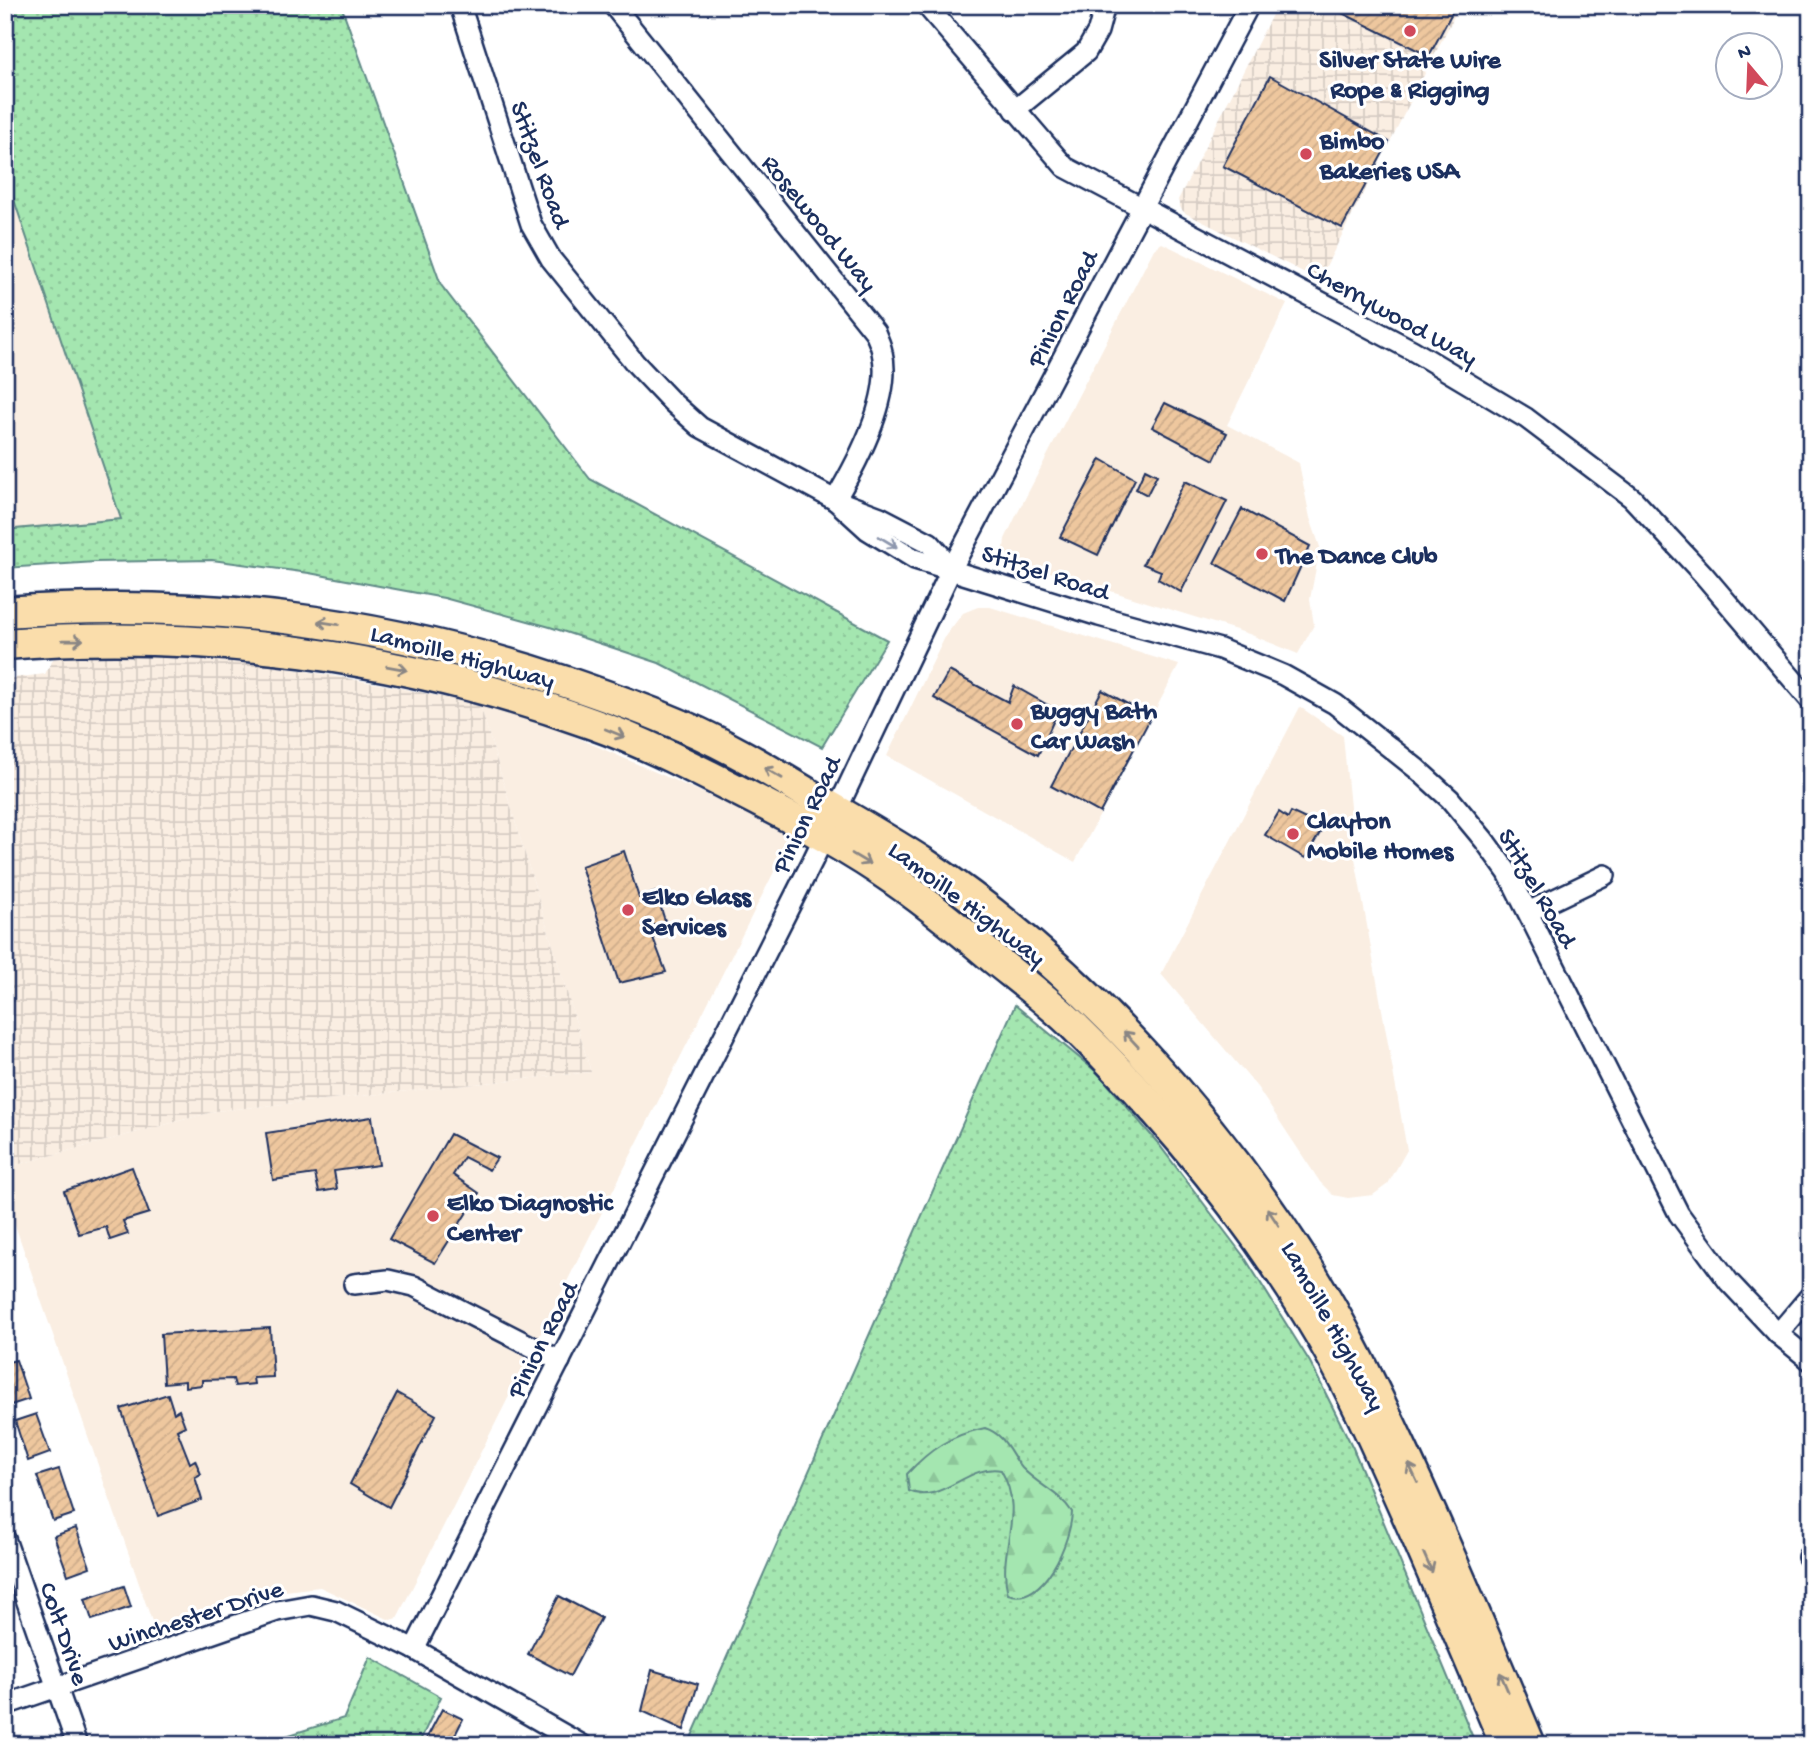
<svg xmlns="http://www.w3.org/2000/svg" width="1816" height="1750" font-family="'Gochi Hand',sans-serif">
<style>
.built{fill:#faeee2}
.industrial{fill:url(#industrial-grid)}
.grass{fill:url(#grass-dots);stroke:#608a87;stroke-width:2}
.forest{fill:url(#forest-firs);stroke:#608a87;stroke-width:2}
.building{fill:url(#building-hatch);stroke:#1b2f5e;stroke-width:2}
.lines{fill:none;stroke-linecap:round;stroke-linejoin:round}
.street-casing{stroke:#1b2f5e;stroke-width:24}
.primary-casing{stroke:#1b2f5e;stroke-width:35}
.street{stroke:#fff;stroke-width:19}
.primary{stroke:#faddab;stroke-width:30}
.oneway{stroke:#8d97ae}
.oneway2{stroke:#8a8684}
.poi-dot{fill:#d1495b;stroke:#fff;stroke-width:2.5}
.labels{text-anchor:middle;stroke-width:6;stroke-linejoin:round;paint-order:stroke}
.poi-label{font-size:26px;font-weight:bold;fill:#1b2f5e;stroke:#fff;text-anchor:start}
.street-label{font-size:26px;fill:#1b2f5e;stroke:#fff}
</style>
<defs>
<pattern id="industrial-grid" width="8" height="8" patternUnits="userSpaceOnUse" patternTransform="scale(1.75)"><rect width="8" height="8" fill="#faeee2"/><path d="M0 4h8M4 0v8" fill="none" stroke="#d6ccc4"/></pattern>
<pattern id="grass-dots" width="8" height="8" patternUnits="userSpaceOnUse" patternTransform="scale(1.75)"><rect width="8" height="8" fill="#a4e6b0"/><path d="M2 2h.1M6 6h.1" fill="none" stroke="#8dc69a" stroke-width="1.8" stroke-linecap="round"/></pattern>
<pattern id="forest-firs" width="22" height="20" patternUnits="userSpaceOnUse" patternTransform="scale(1.75)"><rect width="22" height="20" fill="#a4e6b0"/><path d="M5 1l3.5 6h-7zM16 11l3.5 6h-7z" fill="#8dc69a"/></pattern>
<pattern id="building-hatch" width="6" height="6" patternUnits="userSpaceOnUse" patternTransform="scale(1.75)"><rect width="6" height="6" fill="#eec79e"/><path d="M-1 1l2-2M0 6l6-6M5 7l2-2" fill="none" stroke="#ccab8a"/></pattern>
</defs>
<rect width="100%" height="100%" fill="#fff"/>
<filter id="ink" filterUnits="userSpaceOnUse"><feTurbulence type="fractalNoise" baseFrequency=".0143" numOctaves="2"/><feDisplacementMap in="SourceGraphic" scale="14" xChannelSelector="R" yChannelSelector="G"/><feConvolveMatrix kernelMatrix="1 2 1 2 8 2 1 2 1" color-interpolation-filters="sRGB"/></filter>
<g filter="url(#ink)">
<g class="built">
<path d="M5 173 121 520 5 530Z"/>
<path d="M1162 243 1287 304 1227 425 1299 463 1310 518 1320 547 1310 599 1314 625 1298 654 1249 634 1021 563 1008 558 1004 548 1005 539 1016 516 1089 375 1154 249Z"/>
<path d="M978 607H990L1179 665 1075 862 887 756 946 635 963 613Z"/>
<path d="M480 705 553 727 778 826 785 840 782 856 397 1618 390 1620 320 1587 267 1593 155 1630 5 1196V1168L216 1111 591 1072Z"/>
<path d="M1300 707 1343 736 1355 858 1407 1150 1388 1184 1373 1195 1348 1198 1333 1195 1320 1182 1257 1087 1161 974Z"/>
</g>
<g class="industrial">
<path d="M1277 5H1460L1319 280 1185 213 1181 209 1178 200Z"/>
<path d="M55 656 199 657 272 665 396 687 480 705 591 1072 216 1111 5 1168V679L45 674Z"/>
</g>
<g class="grass">
<path d="M5 5H341L441 285 590 479 887 640 822 747 659 663 550 627 444 598 309 573 212 560 96 562 5 568V530L121 519 5 173Z"/>
<path d="M1015 1005 1099 1074 1157 1142 1245 1258 1310 1362 1353 1448 1476 1745H688Z"/>
<path d="M370 1657 441 1697 418 1745H257L344 1718Z"/>
</g>
<path class="forest" d="M985 1428C1006 1435 1009 1452 1022 1468 1038 1485 1059 1492 1072 1512 1071 1540 1044 1607 1008 1594 996 1549 1027 1515 1001 1470 969 1463 940 1506 909 1491L907 1474C930 1449 951 1435 985 1428Z"/>
<g class="building">
<path d="M1326 5H1456L1429 56Z"/>
<path d="M1270 76 1389 142 1342 228 1223 166Z"/>
<path d="M1165 403 1227 433 1214 460 1152 427Z"/>
<path d="M1101 459 1135 479 1098 555 1060 537Z"/>
<path d="M1145 469 1157 475 1147 495 1136 489Z"/>
<path d="M1185 481 1227 501 1181 592 1158 579 1161 571 1143 564Z"/>
<path d="M1242 509 1310 546 1285 601 1214 563Z"/>
<path d="M949 671 1008 702 1014 686 1058 711 1038 755 934 698Z"/>
<path d="M1102 690 1151 717 1100 813 1051 786Z"/>
<path d="M1279 812 1288 818 1291 812 1310 821 1307 827 1320 833 1305 858 1265 835Z"/>
<path d="M624 851 639 898 656 892 665 921 649 927 666 972 619 983 581 866Z"/>
<path d="M372 1117 379 1165 334 1171 337 1189 319 1192 315 1174 273 1180 266 1133Z"/>
<path d="M450 1134 497 1158 489 1170 464 1157 453 1175 479 1193 435 1263 389 1239Z"/>
<path d="M132 1167 149 1213 123 1221 128 1234 110 1240 106 1227 79 1234 64 1191Z"/>
<path d="M270 1328 273 1377 253 1378 254 1384 235 1386 233 1379 202 1380V1385L185 1387V1381L164 1383 161 1334Z"/>
<path d="M16 1360 29 1399 8 1406 5 1399V1363Z"/>
<path d="M397 1393 436 1415 389 1507 350 1484Z"/>
<path d="M168 1394 174 1413 179 1410 185 1426 177 1430 190 1463 195 1460 201 1474 195 1477 202 1500 158 1516 121 1409Z"/>
<path d="M36 1414 50 1453 28 1461 15 1421Z"/>
<path d="M59 1469 74 1514 53 1521 37 1476Z"/>
<path d="M76 1528 90 1567 68 1575 54 1536Z"/>
<path d="M124 1586 131 1607 92 1620 85 1599Z"/>
<path d="M559 1596 601 1618 570 1676 528 1654Z"/>
<path d="M652 1670 698 1684 684 1730 642 1711Z"/>
<path d="M442 1709 463 1719 450 1745H423Z"/>
</g>
<g class="lines">
<g class="street-casing">
<g id="street">
<path d="M460 5 531 224 551 259 635 363 672 402 700 427 835 500 880 517 930 543 952 568"/>
<path d="M613 5 875 332C877 338 881 345 882 352 893 396 857 463 835 500"/>
<path d="M926 5 1065 167 1412 350 1526 418 1632 498 1703 574 1811 701"/>
<path d="M1015 110 1086 52 1098 31 1105 5"/>
<path d="M835 500 868 530 915 559 1099 616 1220 649 1283 675 1335 704 1417 769 1450 799 1484 840 1508 873 1679 1214 1729 1282 1778 1334 1811 1361"/>
<path d="M1528 912 1605 875"/>
<path d="M354 1284 388 1280 414 1286 560 1361"/>
<path d="M1778 1334 1811 1295"/>
<path d="M5 1539 77 1745"/>
<path d="M1808 1557 1811 1556"/>
<path d="M414 1649 813 860 952 568 1249 5"/>
<path d="M5 1705 277 1611 311 1605 336 1611 414 1649 582 1745"/>
</g>
</g>
<g class="primary-casing">
<g id="primary">
<path d="M5 612C202 598 379 620 566 682 624 702 684 723 738 753 768 769 798 788 827 805 860 824 893 843 925 864 1076 965 1210 1114 1307 1267 1342 1323 1370 1381 1398 1441 1445 1541 1487 1643 1530 1745"/>
<path d="M5 644C204 628 405 656 593 724 641 741 686 764 731 787 782 813 833 839 881 871 920 897 957 927 993 958 1019 979 1047 1000 1071 1023 1160 1109 1241 1207 1307 1313 1346 1376 1376 1444 1406 1512 1440 1589 1473 1667 1506 1745"/>
</g>
</g>
<use href="#street" class="street"/>
<use href="#primary" class="primary"/>
</g>
<defs><path id="oneway-shaft" d="M-6 0H5M1.5-3L5.5 0L1.5 3" fill="none" stroke-width="1.6" stroke-linecap="round" stroke-linejoin="round" transform="scale(1.75)"/></defs>
<use class="oneway" href="#oneway-shaft" transform="translate(888 542) rotate(31)"/>
<g class="oneway2">
<use href="#oneway-shaft" transform="translate(328 623) rotate(-171)"/>
<use href="#oneway-shaft" transform="translate(73 640) rotate(-1)"/>
<use href="#oneway-shaft" transform="translate(397 668) rotate(10)"/>
<use href="#oneway-shaft" transform="translate(615 733) rotate(22)"/>
<use href="#oneway-shaft" transform="translate(773 773) rotate(-150)"/>
<use href="#oneway-shaft" transform="translate(861 859) rotate(31)"/>
<use href="#oneway-shaft" transform="translate(1131 1039) rotate(-133)"/>
<use href="#oneway-shaft" transform="translate(1273 1217) rotate(-124)"/>
<use href="#oneway-shaft" transform="translate(1413 1473) rotate(-115)"/>
<use href="#oneway-shaft" transform="translate(1428 1563) rotate(66)"/>
<use href="#oneway-shaft" transform="translate(1504 1682) rotate(-113)"/>
</g>
</g>
<g class="poi-dot">
<circle cx="1410" cy="31" r="7"/>
<circle cx="1306" cy="154" r="7"/>
<circle cx="1262" cy="554" r="7"/>
<circle cx="1017" cy="724" r="7"/>
<circle cx="1293" cy="834" r="7"/>
<circle cx="628" cy="910" r="7"/>
<circle cx="433" cy="1216" r="7"/>
</g>
<g class="labels">
<g class="poi-label">
<text x="1410" y="67" text-anchor="middle">Silver State Wire<tspan x="1410" dy="30">Rope &amp; Rigging</tspan></text>
<text x="1320" y="148">Bimbo<tspan x="1320" dy="30">Bakeries USA</tspan></text>
<text x="1276" y="563">The Dance Club</text>
<text x="1031" y="718">Buggy Bath<tspan x="1031" dy="30">Car Wash</tspan></text>
<text x="1307" y="828">Clayton<tspan x="1307" dy="30">Mobile Homes</tspan></text>
<text x="642" y="904">Elko Glass<tspan x="642" dy="30">Services</tspan></text>
<text x="447" y="1210">Elko Diagnostic<tspan x="447" dy="30">Center</tspan></text>
</g>
<g class="street-label">
<text transform="translate(542 164) rotate(70)" y="9">Stitzel Road</text>
<text transform="translate(821 222) rotate(51)" y="9">Rosewood Way</text>
<text transform="translate(1061 308) rotate(-63)" y="9">Pinion Road</text>
<text transform="translate(1393 312) rotate(29)" y="9">Cherrywood Way</text>
<text transform="translate(1046 571) rotate(18)" y="9">Stitzel Road</text>
<text transform="translate(463 655) rotate(15)" y="9">Lamoille Highway</text>
<text transform="translate(805 814) rotate(-64)" y="9">Pinion Road</text>
<text transform="translate(1539 887) rotate(60)" y="9">Stitzel Road</text>
<text transform="translate(968 902) rotate(37)" y="9">Lamoille Highway</text>
<text transform="translate(1335 1325) rotate(61)" y="9">Lamoille Highway</text>
<text transform="translate(541 1339) rotate(-63)" y="9">Pinion Road</text>
<text transform="translate(195 1614) rotate(-18)" y="9">Winchester Drive</text>
<text transform="translate(66 1633) rotate(71)" y="9">Colt Drive</text>
</g>
</g>
<rect width="1816" height="1750" fill="none" stroke="#fff" stroke-width="28"/>
<rect x="14" y="14" width="1788" height="1722" fill="none" stroke="#1b2f5e" stroke-width="2.5" filter="url(#ink)"/>
<g transform="translate(1749 66) rotate(341)"><circle r="33" fill="#ffffff" stroke="#a4acbf" stroke-width="2"/>
<path d="M0-5L12 26L0 18L-12 26Z" fill="#d1495b"/>
<text y="-10" font-size="19" font-weight="bold" text-anchor="middle" fill="#1b2f5e">N</text>
</g>
</svg>
